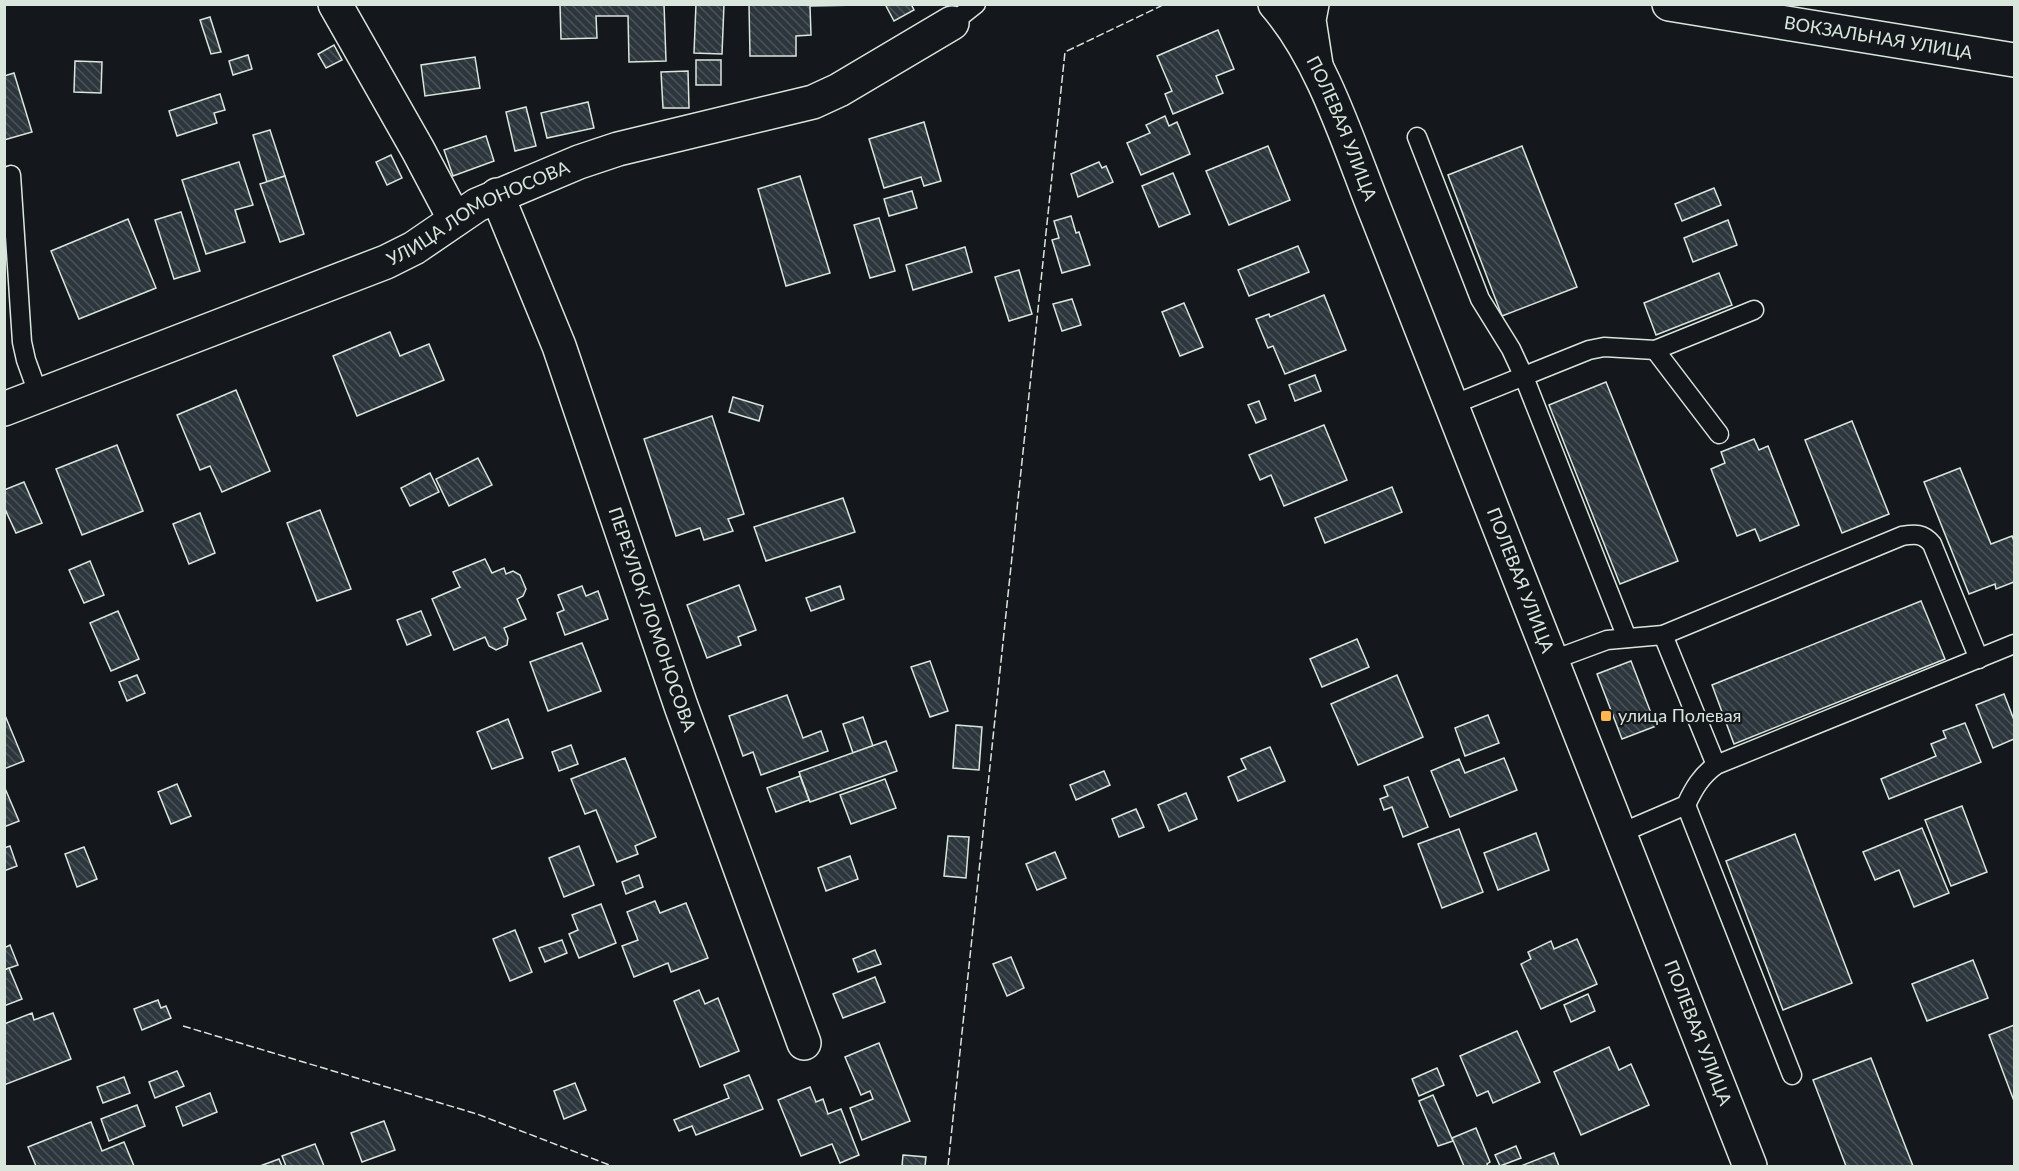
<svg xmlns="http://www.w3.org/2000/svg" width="2019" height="1171" font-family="Lato,sans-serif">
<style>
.building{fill:url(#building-back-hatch);stroke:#d8e6dc;stroke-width:1.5}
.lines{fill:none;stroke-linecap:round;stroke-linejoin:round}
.lane-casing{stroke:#d8e6dc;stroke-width:21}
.street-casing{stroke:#d8e6dc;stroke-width:36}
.secondary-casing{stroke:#d8e6dc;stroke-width:36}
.lane{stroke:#14181c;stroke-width:18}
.street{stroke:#14181c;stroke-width:33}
.secondary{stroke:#14181c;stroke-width:33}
.fence{stroke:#d8e6dc;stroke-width:1.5;stroke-dasharray:8 3;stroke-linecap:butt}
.poi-dot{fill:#ffb74d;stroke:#14181c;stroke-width:2}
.labels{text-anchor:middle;stroke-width:4.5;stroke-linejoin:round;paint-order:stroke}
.street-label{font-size:18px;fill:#d8e6dc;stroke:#14181c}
.poi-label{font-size:18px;fill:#d8e6dc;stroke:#14181c;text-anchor:start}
</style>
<defs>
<pattern id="building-back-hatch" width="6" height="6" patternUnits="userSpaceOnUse" patternTransform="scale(1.5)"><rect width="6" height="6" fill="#2c363c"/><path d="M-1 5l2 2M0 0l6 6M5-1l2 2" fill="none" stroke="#4a5358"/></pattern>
</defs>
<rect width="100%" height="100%" fill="#14181c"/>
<g class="building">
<path d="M560 4H664L666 61 629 62 628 16H596L597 38 561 39Z"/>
<path d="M696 4H724L722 54 694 53Z"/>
<path d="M749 4H858V5L810 6 811 35 796 36V56H750Z"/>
<path d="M885 4H911L914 10 894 21Z"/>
<path d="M210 17 221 52 211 54 200 20Z"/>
<path d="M1218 30 1234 69 1216 76 1223 93 1173 114 1165 94 1172 91 1157 56Z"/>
<path d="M334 45 342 60 326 68 318 54Z"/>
<path d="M248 55 252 69 233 75 229 61Z"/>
<path d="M475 57 480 88 425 96 421 65Z"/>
<rect x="696" y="60" width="25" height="25"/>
<path d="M75 61 102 62 101 93 74 92Z"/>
<path d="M688 71 689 108H663L661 72Z"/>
<path d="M14 73 32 132 4 140V76Z"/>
<path d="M220 94 225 110 214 113 217 123 177 136 169 111Z"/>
<path d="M588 102 594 128 547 138 541 113Z"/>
<path d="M526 107 536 146 515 151 506 112Z"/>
<path d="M1165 116 1169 126 1177 122 1190 154 1141 175 1127 143 1150 133 1146 125Z"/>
<path d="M924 122 941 181 924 186 921 177 884 188 869 139Z"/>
<path d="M270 130 285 176 267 182 253 135Z"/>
<path d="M486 136 494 161 453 176 444 150Z"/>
<path d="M1268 146 1290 200 1229 225 1206 171Z"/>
<path d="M1522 146 1577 287 1502 316 1448 175Z"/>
<path d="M391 155 402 178 387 185 376 162Z"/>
<path d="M239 162 253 205 235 210 245 242 206 254 182 180Z"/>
<path d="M1099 162 1102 168 1106 166 1113 182 1078 197 1071 174Z"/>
<path d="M1173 173 1190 214 1159 227 1142 186Z"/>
<path d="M285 176 304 234 280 242 260 184Z"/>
<path d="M800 176 830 273 786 286 758 189Z"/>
<path d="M1714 188 1721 205 1682 221 1675 204Z"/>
<path d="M912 191 917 208 889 216 884 199Z"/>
<path d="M181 212 200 271 174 279 155 220Z"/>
<path d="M1071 216 1076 233 1079 232 1090 265 1062 273 1052 240 1059 238 1054 221Z"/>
<path d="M879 218 895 271 870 278 854 225Z"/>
<path d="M128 219 156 288 79 319 51 251Z"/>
<path d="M1728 220 1737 245 1693 262 1684 238Z"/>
<path d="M1298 246 1309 272 1249 296 1238 270Z"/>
<path d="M965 247 972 272 913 290 906 265Z"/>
<path d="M1019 270 1032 314 1009 321 995 277Z"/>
<path d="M1719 273 1732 305 1656 335 1644 303Z"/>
<path d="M1324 295 1346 350 1285 374 1273 346 1268 348 1256 319 1269 314 1270 317Z"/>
<path d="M1072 299 1081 325 1062 331 1053 304Z"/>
<path d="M1184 303 1203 347 1180 356 1162 312Z"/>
<path d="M390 332 400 356 429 344 444 380 357 416 333 356Z"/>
<path d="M1315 375 1321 391 1295 401 1289 385Z"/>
<path d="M1606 382 1678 561 1620 584 1549 405Z"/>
<path d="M236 390 270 471 222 492 210 466 200 470 177 415Z"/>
<path d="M733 397 763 406 759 421 729 412Z"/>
<path d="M1259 401 1266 419 1256 423 1248 405Z"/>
<path d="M712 416 744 514 728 519 733 531 704 540 700 528 676 536 644 439Z"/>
<path d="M1852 421 1889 514 1842 533 1805 440Z"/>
<path d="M1324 425 1347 480 1284 506 1271 475 1260 480 1249 455Z"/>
<path d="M1754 439 1759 450 1768 446 1799 525 1760 541 1755 529 1737 536 1711 469 1725 463 1721 452Z"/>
<path d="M117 445 143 511 82 535 56 469Z"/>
<path d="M478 458 492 485 449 506 436 479Z"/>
<path d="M1960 468 1991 544 2012 536 2014 541V582L1996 589 1995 584 1969 594 1924 482Z"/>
<path d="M430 473 439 492 410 506 401 488Z"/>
<path d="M24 482 42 523 16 533 4 507V490Z"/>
<path d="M1392 487 1402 512 1325 543 1315 518Z"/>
<path d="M843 498 855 532 766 561 754 527Z"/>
<path d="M320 510 351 589 317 601 287 523Z"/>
<path d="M200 513 215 553 189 564 173 524Z"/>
<path d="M485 559 492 573 504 568 506 574 513 571 520 575 526 589 523 596 517 599 526 619 504 628 508 638 507 645 496 650 489 646 485 637 454 650 432 599 460 587 453 572Z"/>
<path d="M90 561 104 595 84 603 69 570Z"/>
<path d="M739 585 756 630 738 637 741 645 707 658 687 605Z"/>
<path d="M582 586 586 596 598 591 608 619 565 635 557 613 564 610 558 595Z"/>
<path d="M840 586 844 599 811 611 806 598Z"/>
<path d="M1921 601 1945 659 1734 744 1712 685Z"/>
<path d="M118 611 139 659 111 671 90 623Z"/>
<path d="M421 611 431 635 407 645 397 620Z"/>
<path d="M1357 639 1369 667 1322 687 1310 659Z"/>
<path d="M582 643 601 691 548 711 530 662Z"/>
<path d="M930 661 948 711 930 717 911 667Z"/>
<path d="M1631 661 1656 726 1622 739 1597 674Z"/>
<path d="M137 675 145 693 127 701 119 682Z"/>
<path d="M1397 675 1423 737 1358 765 1331 704Z"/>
<path d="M2004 694 2014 720V739L1993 748 1976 705Z"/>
<path d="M787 695 803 738 821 731 828 751 761 775 753 752 743 756 729 716Z"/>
<path d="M4 713 24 761 4 769Z"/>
<path d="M1488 715 1499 743 1465 756 1455 728Z"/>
<path d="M863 717 873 746 853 753 843 724Z"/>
<path d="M508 719 523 758 492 769 477 732Z"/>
<path d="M1965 723 1981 762 1889 799 1881 779 1936 756 1931 744 1946 738 1943 731Z"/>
<path d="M956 725 982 727 979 770 953 768Z"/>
<path d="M886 741 897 771 810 802 799 772Z"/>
<path d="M571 745 578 764 559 771 552 752Z"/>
<path d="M1270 747 1285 781 1238 801 1228 777 1246 769 1241 759Z"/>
<path d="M625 758 656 837 635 846 638 854 617 862 596 810 585 814 571 779Z"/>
<path d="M1504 758 1517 790 1450 817 1431 771 1459 759 1465 773Z"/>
<path d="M1104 771 1110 785 1076 800 1070 785Z"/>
<path d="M800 776 809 800 776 812 767 788Z"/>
<path d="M1408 777 1428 827 1403 837 1392 807 1384 810 1380 799 1388 796 1384 786Z"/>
<path d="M885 779 896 808 851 824 840 795Z"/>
<path d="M177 784 191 816 171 824 158 792Z"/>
<path d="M4 786 19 821 4 827Z"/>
<path d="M1186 793 1197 819 1169 831 1158 805Z"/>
<path d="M1962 806 1987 872 1951 886 1925 820Z"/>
<path d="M1136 809 1144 827 1119 837 1112 819Z"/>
<path d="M1922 828 1949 893 1914 907 1899 870 1875 880 1863 852Z"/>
<path d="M1459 829 1483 892 1442 908 1418 844Z"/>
<path d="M1536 833 1549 870 1498 890 1484 853Z"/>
<path d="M1795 834 1852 983 1783 1010 1726 861Z"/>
<path d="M948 836 969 837 966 878 944 876Z"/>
<path d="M10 846 17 866 4 871V848Z"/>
<path d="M579 846 594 885 564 897 549 858Z"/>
<path d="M84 847 97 879 77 887 65 854Z"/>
<path d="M1055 852 1066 878 1037 890 1026 864Z"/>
<path d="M850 856 858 879 826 891 818 868Z"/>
<path d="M639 875 643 887 626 894 622 882Z"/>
<path d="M655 901 660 913 686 903 708 958 671 972 668 963 634 977 622 946 638 940 627 912Z"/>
<path d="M601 904 616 943 579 958 569 934 578 930 572 915Z"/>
<path d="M515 930 532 972 510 981 493 939Z"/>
<path d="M1577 939 1597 984 1541 1009 1521 964 1531 959 1528 952 1551 941 1554 949Z"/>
<path d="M562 940 567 953 545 962 539 948Z"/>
<path d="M10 945 18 965 4 970V948Z"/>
<path d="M875 950 881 964 858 972 853 959Z"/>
<path d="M1011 957 1024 988 1007 996 993 964Z"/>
<path d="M1973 960 1988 998 1927 1021 1912 984Z"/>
<path d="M9 968 22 999 4 1006V970Z"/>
<path d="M875 977 885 1002 843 1018 833 994Z"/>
<path d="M699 990 705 1004 718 998 739 1051 700 1067 674 1001Z"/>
<path d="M1588 994 1595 1011 1571 1022 1564 1005Z"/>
<path d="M158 1000 161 1008 166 1006 171 1018 142 1030 134 1009Z"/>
<path d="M32 1013 34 1020 53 1013 71 1059 4 1085V1024Z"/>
<path d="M2014 1025V1101L1989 1035Z"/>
<path d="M1517 1031 1540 1082 1493 1103 1488 1091 1477 1096 1460 1056Z"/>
<path d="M879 1043 910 1121 862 1140 850 1108 873 1099 870 1091 861 1095 845 1057Z"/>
<path d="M1609 1047 1619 1070 1631 1064 1649 1105 1581 1135 1554 1072Z"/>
<path d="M1871 1058 1913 1166H1846L1813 1080Z"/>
<path d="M1437 1068 1444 1085 1419 1096 1412 1079Z"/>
<path d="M177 1071 184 1086 155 1098 149 1082Z"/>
<path d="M749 1075 763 1109 696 1135 692 1126 679 1131 674 1120 729 1098 724 1085Z"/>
<path d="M124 1077 130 1093 103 1103 97 1087Z"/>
<path d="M575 1083 586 1110 564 1119 554 1091Z"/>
<path d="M810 1087 816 1102 823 1099 828 1114 841 1109 859 1155 840 1163 832 1144 801 1156 778 1100Z"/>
<path d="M210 1093 217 1112 183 1126 176 1107Z"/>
<path d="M1433 1095 1453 1141 1438 1146 1419 1101Z"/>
<path d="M137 1105 145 1126 109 1141 101 1119Z"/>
<path d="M384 1121 395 1150 362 1162 351 1133Z"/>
<path d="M91 1122 102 1151 124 1142 134 1166H36L28 1147Z"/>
<path d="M1476 1128 1490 1162 1487 1164 1488 1166H1464L1452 1138Z"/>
<path d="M315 1144 324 1166H286L282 1156Z"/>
<path d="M1516 1146 1521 1158 1500 1166 1495 1155Z"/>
<path d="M1554 1153 1559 1166H1521Z"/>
<path d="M903 1155 926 1157 925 1166H902Z"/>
<path d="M279 1159 282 1166H260Z"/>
</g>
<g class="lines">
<g class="lane-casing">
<g id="lane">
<path d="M952 23 976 4"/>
<path d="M1417 137 1480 299 1511 349 1524 377 1627 638"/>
<path d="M11 175 22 342 26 360 39 396"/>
<path d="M1655 350 1719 434"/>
<path d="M1452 405 1589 350 1604 347 1655 350 1754 310"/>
<path d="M1663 635 1716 765"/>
<path d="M1553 660 1607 640 1663 635 1902 536C1915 534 1923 533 1932 544L1979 659"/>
<path d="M1686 805 1792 1075"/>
<path d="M1621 833 1686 805C1694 788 1701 776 1716 765L2014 644"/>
</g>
</g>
<g class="street-casing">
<g id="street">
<path d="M335 4 418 150 454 218"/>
<path d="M1312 4 1309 20 1316 65"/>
<path id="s1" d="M1669 4 2014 60"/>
<path id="s2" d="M497 195 559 346 681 706 804 1043"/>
<path id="s3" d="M4 409 386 262 414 248 477 205 579 162 618 149 813 102 839 90 952 23"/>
</g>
</g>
<g class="secondary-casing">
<g id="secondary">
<path id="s4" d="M1275 4C1324 60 1350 149 1378 218L1750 1166"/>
</g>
</g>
<use href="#lane" class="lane"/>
<use href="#street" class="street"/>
<use href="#secondary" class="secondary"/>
<g class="fence">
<path d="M183 1026 477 1114 612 1166"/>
<path d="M948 1166 1065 52 1165 4"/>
</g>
</g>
<rect class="poi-dot" x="1600" y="710" width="12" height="12" rx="3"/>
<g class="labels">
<g class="street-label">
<text dy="6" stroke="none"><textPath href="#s1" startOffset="212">ВОКЗАЛЬНАЯ УЛИЦА</textPath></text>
<text dy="6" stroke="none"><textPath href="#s4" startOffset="142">ПОЛЕВАЯ УЛИЦА</textPath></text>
<text dy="6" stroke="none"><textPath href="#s3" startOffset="514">УЛИЦА ЛОМОНОСОВА</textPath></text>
<text dy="6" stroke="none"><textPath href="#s4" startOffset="628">ПОЛЕВАЯ УЛИЦА</textPath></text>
<text dy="6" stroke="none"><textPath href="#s2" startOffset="452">ПЕРЕУЛОК ЛОМОНОСОВА</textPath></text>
<text dy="6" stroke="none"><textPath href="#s4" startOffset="1114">ПОЛЕВАЯ УЛИЦА</textPath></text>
</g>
<g class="poi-label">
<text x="1618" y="722">улица Полевая</text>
</g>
</g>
<rect width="2019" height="1171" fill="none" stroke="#d8e6dc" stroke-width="12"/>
</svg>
